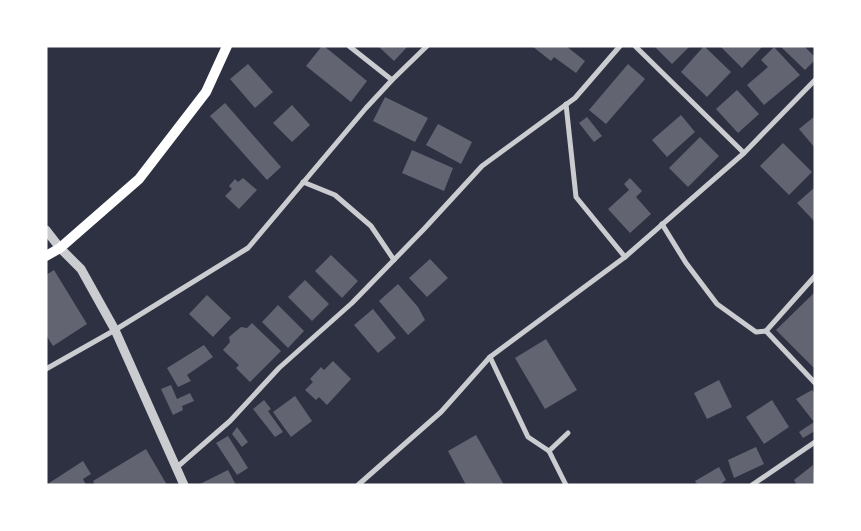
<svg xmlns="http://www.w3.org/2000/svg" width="861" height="531" font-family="'Nunito Sans',sans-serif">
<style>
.building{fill:#626471}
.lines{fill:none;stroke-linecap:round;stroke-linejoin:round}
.minor{stroke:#caccd0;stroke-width:5}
.tertiary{stroke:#caccd0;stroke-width:9}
.secondary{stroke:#fff;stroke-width:10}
</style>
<rect width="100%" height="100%" fill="#2d3142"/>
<g class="building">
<path d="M322 46H324L367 81 351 102 306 66Z"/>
<path d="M378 46H408L394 61Z"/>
<path d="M532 46H566L585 61 576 73 554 57 551 61Z"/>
<path d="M654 46H690L672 64Z"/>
<path d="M704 46 731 72 707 97 681 72Z"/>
<path d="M720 46H763L742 68Z"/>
<path d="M780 46H804L815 57V60L805 70Z"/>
<path d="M774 47 800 75 764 105 747 85 768 67 761 60Z"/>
<path d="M248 64 273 92 255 108 230 79Z"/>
<path d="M628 64 645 79 606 124 589 110Z"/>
<path d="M737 90 759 114 738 133 716 109Z"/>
<path d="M385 97 428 118 415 142 373 121Z"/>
<path d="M225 103 281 167 267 180 210 116Z"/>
<path d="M292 105 310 125 292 142 273 123Z"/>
<path d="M681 115 695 132 667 157 652 140Z"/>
<path d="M815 116V148L799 129Z"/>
<path d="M587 117 602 136 594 142 579 123Z"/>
<path d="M438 124 472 142 461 164 426 145Z"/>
<path d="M700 137 719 156 688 187 669 168Z"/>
<path d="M783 143 812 172 789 195 760 166Z"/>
<path d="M412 150 453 168 444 191 402 173Z"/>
<path d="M243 178 257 190 239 209 225 196 232 189 229 186 235 179 238 182Z"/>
<path d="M630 178 642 191 636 197 651 214 630 233 608 209 629 190 624 184Z"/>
<path d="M815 187V222L797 203Z"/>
<path d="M331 255 358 281 342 298 315 271Z"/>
<path d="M430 259 448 278 427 297 409 278Z"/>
<path d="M54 270 87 324 53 346 46 335V275Z"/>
<path d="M305 280 329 304 312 321 288 297Z"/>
<path d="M398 284 418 307 425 320 408 335 379 301Z"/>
<path d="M815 292V369L776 330Z"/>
<path d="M207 295 231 318 213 337 189 314Z"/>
<path d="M278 305 304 331 288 348 262 322Z"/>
<path d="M373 309 396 338 378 353 354 325Z"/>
<path d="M252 323 281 351 250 382 236 368 239 365 223 350 230 342 229 337 241 327 247 328Z"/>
<path d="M546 339 577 390 545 409 515 358Z"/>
<path d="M204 345 213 357 187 375 191 381 178 387 167 368Z"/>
<path d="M333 361 351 379 327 405 319 397 316 400 305 390 313 382 310 379 321 367 324 370Z"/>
<path d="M719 380 732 407 707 419 694 393Z"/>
<path d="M171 385 177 399 190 393 194 401 182 406 183 410 173 415 161 389Z"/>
<path d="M812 390 815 394V431L803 438 799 432 814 422 796 399Z"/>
<path d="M295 396 312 421 291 437 273 412Z"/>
<path d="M264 400 271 409 268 411 283 432 275 437 253 409Z"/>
<path d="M772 400 789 427 764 444 746 417Z"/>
<path d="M237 427 248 442 242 447 232 434Z"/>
<path d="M476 435 504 485H466L448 451Z"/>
<path d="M228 436 248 468 237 475 216 443Z"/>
<path d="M756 447 764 464 734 478 728 460Z"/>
<path d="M146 449 167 485H95L93 481Z"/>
<path d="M83 461 91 474 83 479 86 485H46Z"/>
<path d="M813 465 815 485H797L794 480Z"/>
<path d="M719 467 726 480 720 485H698L695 481Z"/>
<path d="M228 470 236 485H198Z"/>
</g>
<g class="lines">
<g class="minor">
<path d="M349 46 392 80"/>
<path d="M635 46 744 153"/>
<path d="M566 104 576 197 625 257"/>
<path d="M303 182 335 195 371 226 394 260"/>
<path d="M662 224 686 263 717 304 756 332 766 331"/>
<path d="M815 276 766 331 815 383"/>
<path d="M490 357 528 437 549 451"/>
<path d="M46 369 115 330 248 248 366 108 392 80 427 46"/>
<path d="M176 468 230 421 279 368 352 303 424 229 482 166 575 98 620 46"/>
<path d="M358 485 441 412 490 357 625 257 744 153 815 80"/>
<path d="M566 485 549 451 568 433"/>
<path d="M752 485 815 442"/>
</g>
<path class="tertiary" d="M46 230 60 248 81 269 115 330 184 485"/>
<path class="secondary" d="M46 256 60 248 139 179 206 92 227 46"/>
</g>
<rect width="861" height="531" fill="none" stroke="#ffffff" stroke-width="95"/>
</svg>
